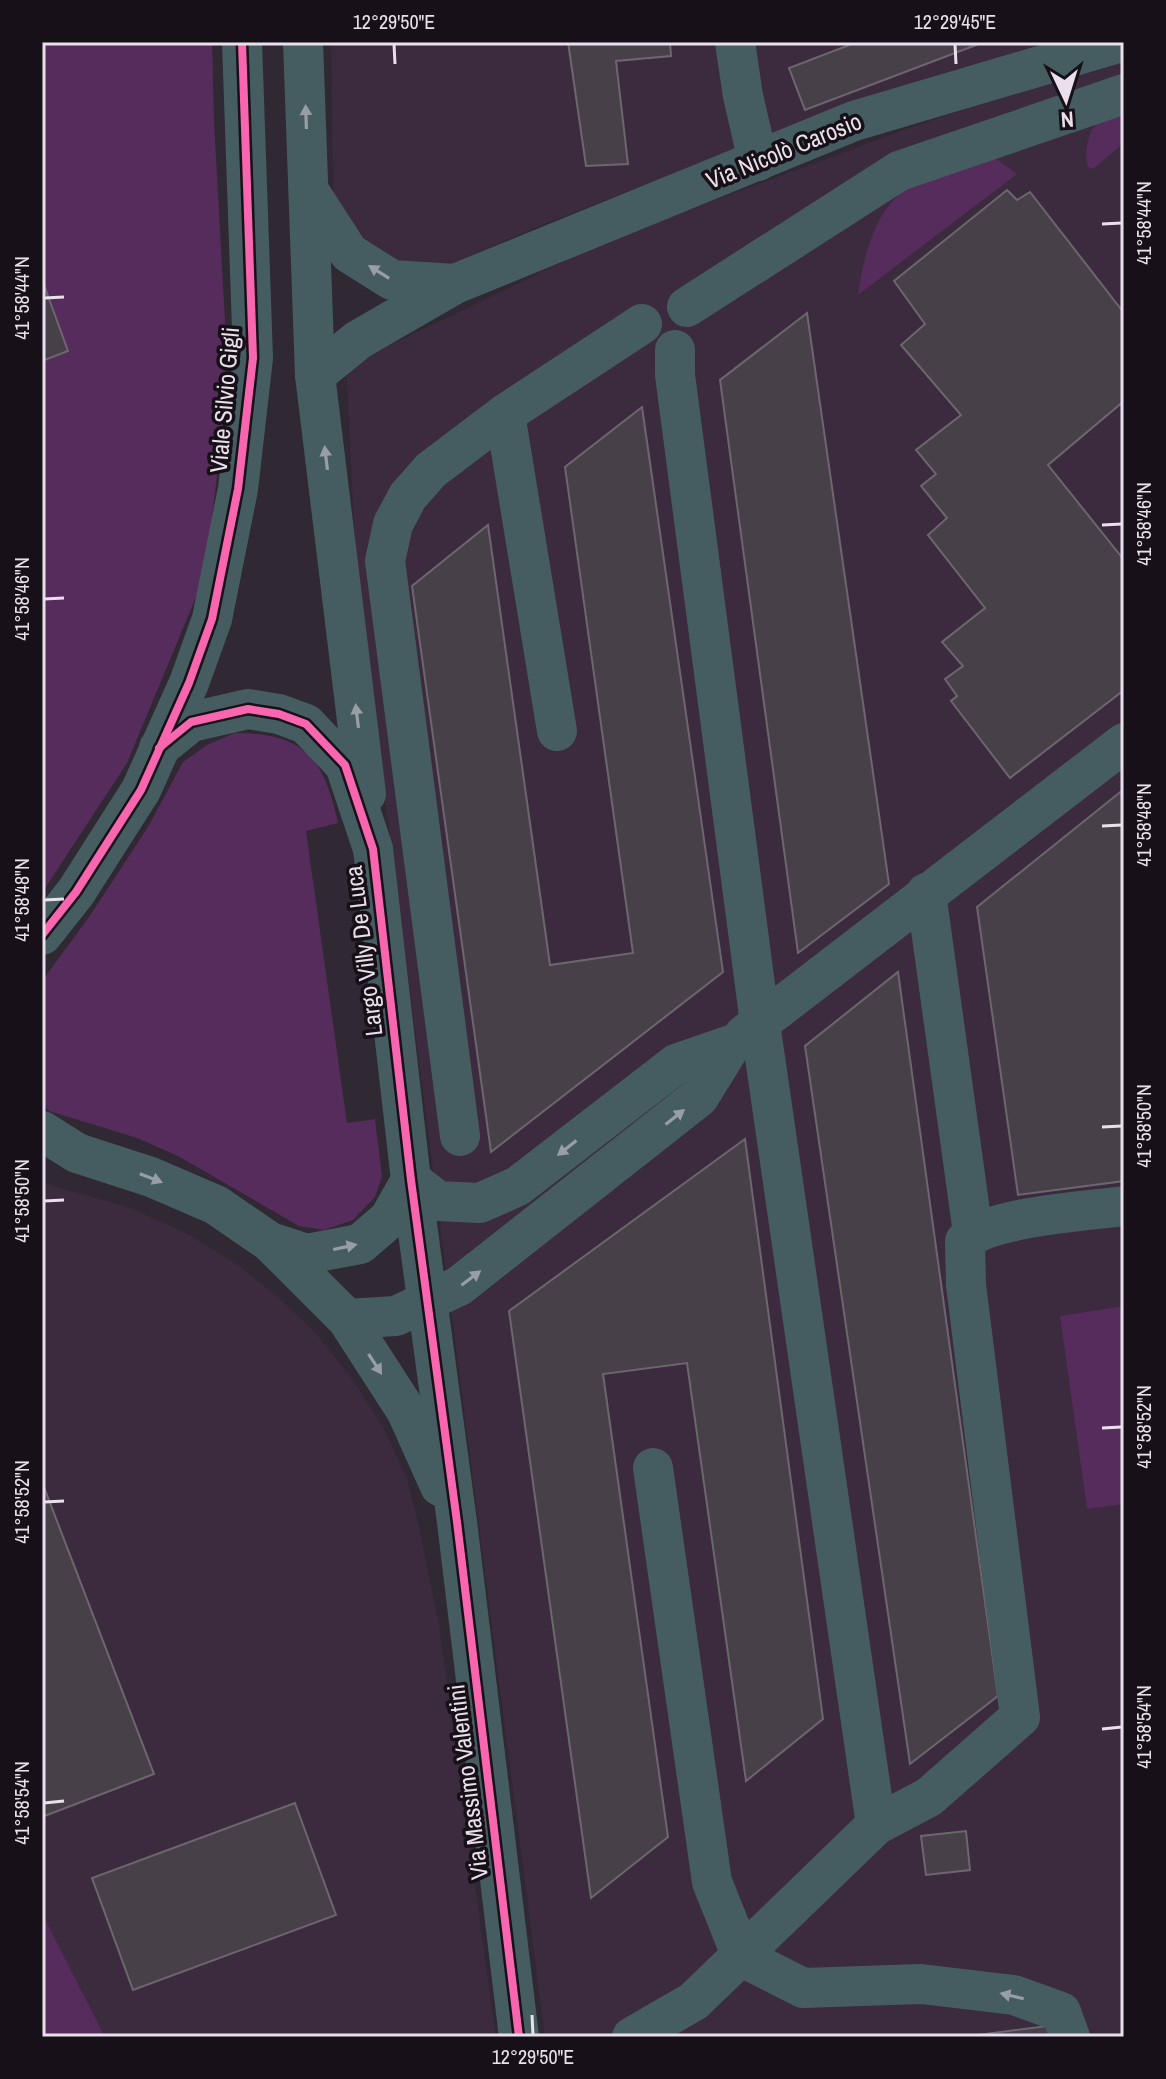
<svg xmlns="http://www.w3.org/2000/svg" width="1166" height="2079" font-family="'Archivo Narrow',sans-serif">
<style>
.built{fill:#3c2a3f}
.green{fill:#552c5b}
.building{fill:#474049;stroke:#6d666e;stroke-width:2}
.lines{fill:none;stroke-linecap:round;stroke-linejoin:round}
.minor{stroke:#455d60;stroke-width:40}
.cycleway-casing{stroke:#171018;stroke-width:13}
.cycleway{stroke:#f766af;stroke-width:8}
.oneway{fill:#989ea6}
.ticks{fill:none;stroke:#eae0eb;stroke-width:3}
.labels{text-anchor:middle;stroke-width:7;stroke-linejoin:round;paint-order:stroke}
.street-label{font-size:24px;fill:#eae0eb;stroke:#171018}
.neatline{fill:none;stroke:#eae0eb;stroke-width:3}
.ticks-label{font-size:20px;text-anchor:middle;fill:#eae0eb}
</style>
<rect width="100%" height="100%" fill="#302832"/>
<g class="built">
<path d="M331 42H1066L769 136 532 229 443 268 411 272 359 246 333 195Z"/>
<path d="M1124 55V2037H545L357 581 346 366 611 239 906 129Z"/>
<path d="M42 1183 128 1207 186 1233 238 1265 279 1298 315 1332 348 1373 382 1425 407 1479 419 1527 439 1625 496 2037H105L42 1913Z"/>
</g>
<g class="green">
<path d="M42 42H212L214 121 228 376 206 573 127 763 42 893Z"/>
<path d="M1124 111V143L1093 169 1088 167C1084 153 1087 133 1098 122 1104 117 1117 114 1124 111Z"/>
<path d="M972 159H996L1017 174 858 295C863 257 875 208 910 186 929 175 952 168 972 159Z"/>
<path d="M235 733C304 733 324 758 338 823L306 831 347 1123 375 1119 382 1176 375 1197 353 1220 324 1230 299 1226 178 1156 137 1138 49 1111 42 1104V981L89 917 148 827 183 762 207 745Z"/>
<path d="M1124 1306V1504L1087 1509 1060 1316Z"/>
<path d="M42 1913 105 2037H42Z"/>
</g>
<g class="building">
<path d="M568 42H670L671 56 616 61 628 164 586 166Z"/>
<path d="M857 42H984L805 110 789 68Z"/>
<path d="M1007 190 1017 200 1030 192 1124 313V401L1048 465 1124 560V690L1010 778 951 701 957 696 945 679 963 666 942 642 985 608 928 535 947 518 921 486 936 474 916 450 961 415 901 345 925 324 894 281Z"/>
<path d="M44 285 68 351 42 361V286Z"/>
<path d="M807 313 889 884 798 953 720 380Z"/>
<path d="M642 407 723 972 491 1152 412 586 488 525 550 965 633 953 565 467Z"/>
<path d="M1124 789V1181L1018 1195 977 907Z"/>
<path d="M898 972 998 1696 910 1764 805 1046Z"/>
<path d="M745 1139 823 1719 746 1781 687 1363 603 1374 668 1837 591 1898 509 1311Z"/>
<path d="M42 1482 154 1774 42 1817Z"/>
<path d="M295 1803 336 1915 133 1990 92 1878Z"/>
<path d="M966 1831 970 1870 926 1875 921 1836Z"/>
<path d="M1055 2025 1057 2037H962Z"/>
</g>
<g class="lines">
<g class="minor">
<path d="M303 42 315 375 366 794"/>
<path d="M735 42 743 96 758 161"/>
<path d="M311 194 349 253 392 280 455 284"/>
<path d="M687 307 899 171 1124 94"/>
<path d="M675 350V375L760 1023 876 1825"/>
<path d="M315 375 358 340 455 284 854 121 1121 42"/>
<path d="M505 414 557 731"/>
<path d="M159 748 191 722 248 709 279 714 306 724 345 765 373 849 411 1180 457 1522 519 2037"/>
<path d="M926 893 973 1233"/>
<path d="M42 935 76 892 141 790 189 683 212 619 238 489 253 358 242 42"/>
<path d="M744 1035 1124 743"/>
<path d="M42 1131 77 1153 151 1177 216 1205 270 1242 347 1319 407 1412 440 1486"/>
<path d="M460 1136 385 561 393 524 408 496 431 470 505 414 642 324"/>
<path d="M270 1242 307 1254 360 1244 389 1219 411 1180"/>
<path d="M347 1319 396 1316 459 1286 699 1097 731 1045 676 1064 518 1186 480 1203 438 1201 411 1180"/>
<path d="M653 1468 712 1882 742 1957 803 1988 921 1984 1014 1995 1061 2012 1070 2037"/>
<path d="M632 2037 694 2001 876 1825 929 1797 1020 1717 966 1285 965 1241C988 1217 1088 1211 1124 1206"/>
</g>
<g class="cycleway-casing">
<g id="cycleway">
<path d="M159 748 191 722 248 709 279 714 306 724 345 765 373 849 411 1180 457 1522 519 2037"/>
<path d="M42 935 76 892 141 790 189 683 212 619 238 489 253 358 242 42"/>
</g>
</g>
<use href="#cycleway" class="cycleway"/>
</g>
<defs><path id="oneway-solid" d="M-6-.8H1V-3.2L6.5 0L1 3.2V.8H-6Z" transform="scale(2)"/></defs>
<g class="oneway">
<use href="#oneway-solid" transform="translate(306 117) rotate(-92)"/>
<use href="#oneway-solid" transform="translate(379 272) rotate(-148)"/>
<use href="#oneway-solid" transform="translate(326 458) rotate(-97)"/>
<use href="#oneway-solid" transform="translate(357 716) rotate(-97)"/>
<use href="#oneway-solid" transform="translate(675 1117) rotate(-38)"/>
<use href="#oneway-solid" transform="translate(567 1148) rotate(142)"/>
<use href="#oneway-solid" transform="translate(151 1178) rotate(21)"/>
<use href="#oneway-solid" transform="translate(345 1247) rotate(-12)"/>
<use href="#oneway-solid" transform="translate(471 1278) rotate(-37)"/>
<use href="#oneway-solid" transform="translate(375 1364) rotate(57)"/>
<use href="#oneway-solid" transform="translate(1012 1996) rotate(-167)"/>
</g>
<path class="ticks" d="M394 44 395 64M955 44 956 64M1102 224 1122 223M44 298 64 297M1102 525 1122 524M44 599 64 598M1102 826 1122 825M44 900 64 899M1102 1127 1122 1126M44 1201 64 1200M1102 1428 1122 1427M44 1502 64 1501M1102 1729 1122 1727M44 1803 64 1801M532 2015 533 2035"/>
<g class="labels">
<g class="street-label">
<text transform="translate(784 151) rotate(-22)" y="8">Via Nicolò Carosio</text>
<text transform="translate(225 400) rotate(-85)" y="8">Viale Silvio Gigli</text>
<text transform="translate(364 951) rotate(-97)" y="8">Largo Villy De Luca</text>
<text transform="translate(468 1782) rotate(-97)" y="8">Via Massimo Valentini</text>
</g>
</g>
<rect width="1166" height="2079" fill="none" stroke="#171018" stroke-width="88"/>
<g transform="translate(1066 100) rotate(176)" stroke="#171018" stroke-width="6" paint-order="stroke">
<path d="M0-6L14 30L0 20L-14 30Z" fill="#eae0eb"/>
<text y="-12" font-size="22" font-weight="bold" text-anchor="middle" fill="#eae0eb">N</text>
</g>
<rect x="44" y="44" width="1078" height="1991" class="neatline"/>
<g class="ticks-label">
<text x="394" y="29">12°29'50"E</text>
<text x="955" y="29">12°29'45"E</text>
<text transform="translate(1144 223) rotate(-90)" y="7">41°58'44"N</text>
<text transform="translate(22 298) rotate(-90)" y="7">41°58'44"N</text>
<text transform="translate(1144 524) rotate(-90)" y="7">41°58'46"N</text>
<text transform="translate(22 599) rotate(-90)" y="7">41°58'46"N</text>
<text transform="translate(1144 825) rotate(-90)" y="7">41°58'48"N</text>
<text transform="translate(22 900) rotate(-90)" y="7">41°58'48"N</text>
<text transform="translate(1144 1126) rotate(-90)" y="7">41°58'50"N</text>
<text transform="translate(22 1201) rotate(-90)" y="7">41°58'50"N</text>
<text transform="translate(1144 1427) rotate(-90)" y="7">41°58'52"N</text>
<text transform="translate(22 1502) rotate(-90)" y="7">41°58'52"N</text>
<text transform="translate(1144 1727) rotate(-90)" y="7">41°58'54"N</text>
<text transform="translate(22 1803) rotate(-90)" y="7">41°58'54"N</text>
<text x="533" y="2064">12°29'50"E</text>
</g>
</svg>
